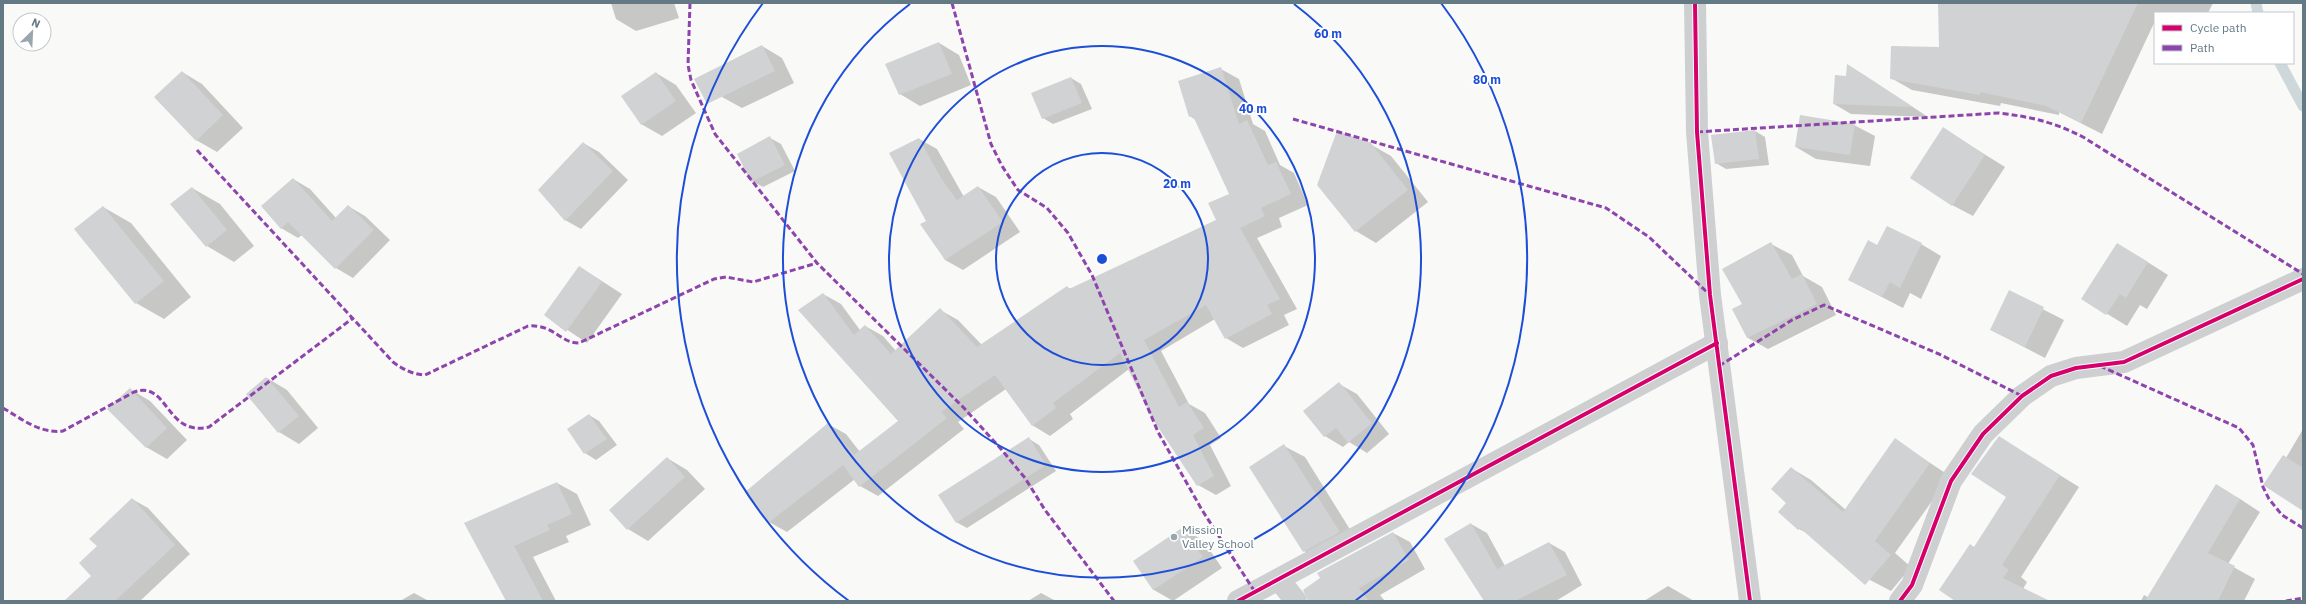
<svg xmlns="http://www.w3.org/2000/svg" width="2306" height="604" font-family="'IBM Plex Sans',sans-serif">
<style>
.shadow{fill:#0003}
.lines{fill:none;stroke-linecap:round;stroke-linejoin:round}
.stream{stroke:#ced8da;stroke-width:11}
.building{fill:#d0d2d3}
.street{stroke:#cecfd0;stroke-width:22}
.quiet{stroke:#8e44ad;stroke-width:3;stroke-dasharray:6 3;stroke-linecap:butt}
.cycleway-casing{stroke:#fff;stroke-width:6}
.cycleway{stroke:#d6006c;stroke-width:4}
.ring{fill:none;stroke:#1d4ed8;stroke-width:2}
.poi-dot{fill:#98a6ad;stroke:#fff;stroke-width:1.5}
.labels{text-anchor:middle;stroke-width:4;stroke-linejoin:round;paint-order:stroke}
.poi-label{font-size:12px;fill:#637984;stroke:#fff;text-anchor:start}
.centre{fill:#1d4ed8;stroke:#fff;stroke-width:2}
.ring-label{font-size:12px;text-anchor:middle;font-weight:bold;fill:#1d4ed8;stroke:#fff;stroke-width:4;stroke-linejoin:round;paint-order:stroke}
</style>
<rect width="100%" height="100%" fill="#f9f9f8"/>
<g class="shadow">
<path d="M611 3H674L679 18 636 31 616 19Z"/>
<path d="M2104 3H2213L2208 13H2155V21L2102 134 2059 112V115L2001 103 2000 106 1912 90 1891 78 2044 53Z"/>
<path d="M939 43 959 55 971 85 920 106 900 94Z"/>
<path d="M762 46 782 58 794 83 742 108 722 97Z"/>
<path d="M1848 65 1864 75 1928 117 1851 114 1834 104 1847 77Z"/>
<path d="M1221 69 1239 79 1253 124 1265 131 1280 165 1294 173 1308 205 1279 218 1282 227 1257 238 1297 309 1284 315 1289 325 1243 348 1226 338 1215 319 1161 351 1189 404 1205 413 1221 438 1210 445 1231 486 1216 495 1198 485 1129 369 1070 414 1073 419 1050 436 1032 425 1006 389 958 422 964 429 878 496 860 486 855 479 787 532 769 522 828 424 846 434 860 452 900 421 823 294 841 304 860 330 865 326 883 336 896 351 940 310 958 320 982 345 1067 287 1071 289 1217 220 1231 194 1196 120 1190 116Z"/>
<path d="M182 72 202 84 243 128 217 152 196 140Z"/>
<path d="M656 73 676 85 696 113 662 136 641 124Z"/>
<path d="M1071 78 1081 84 1092 109 1053 124 1043 118Z"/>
<path d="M1854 125 1875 136 1870 166 1816 159 1796 147Z"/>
<path d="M1944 129 2005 167 1973 216 1952 205Z"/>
<path d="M1755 131 1765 137 1769 165 1726 169 1716 163Z"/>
<path d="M770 138 781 144 795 171 763 187 752 181Z"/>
<path d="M919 139 937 149 964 197 978 187 996 197 1020 232 963 270 945 260 927 221Z"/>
<path d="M583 143 599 152 628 180 581 229 565 220Z"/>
<path d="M1370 144 1391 156 1428 202 1376 243 1356 231 1318 185Z"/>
<path d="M293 179 310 189 336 218 348 206 365 216 390 240 353 278 336 268 302 235 298 238 281 228Z"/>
<path d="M192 188 220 204 254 246 234 262 207 246Z"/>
<path d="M103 207 131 223 191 297 164 319 136 303 76 229Z"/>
<path d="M1771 244 1792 255 1803 276 1822 287 1836 315 1768 349 1748 338 1733 310 1744 304Z"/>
<path d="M1921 244 1941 256 1921 299 1910 293 1903 308 1849 280 1878 247Z"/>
<path d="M2138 256 2168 275 2147 309 2140 305 2127 326 2083 299Z"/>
<path d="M580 267 622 294 587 343 545 315Z"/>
<path d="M2009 292 2064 320 2045 358 1991 330Z"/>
<path d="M267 378 287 390 318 428 299 444 279 432 247 395Z"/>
<path d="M1339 384 1357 394 1389 434 1367 453 1349 442 1343 447 1325 436Z"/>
<path d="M130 389 150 401 187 440 167 459 146 447Z"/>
<path d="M589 415 599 421 617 445 596 460 585 453 568 429Z"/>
<path d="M2303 429V510L2286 458Z"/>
<path d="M1999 437 2079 487 2021 577 2027 582 2023 589 2047 601H1957L1975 548 2007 497Z"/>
<path d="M1029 439 1039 445 1056 471 967 528 956 522Z"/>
<path d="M1895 440 1950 476 1895 553 1911 567 1891 591 1849 569 1812 536 1799 529 1780 512 1788 502 1791 468 1811 480 1846 510Z"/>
<path d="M1284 446 1305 457 1359 544 1324 563 1304 551Z"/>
<path d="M667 458 687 470 705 489 648 541 628 529Z"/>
<path d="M557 483 577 494 591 525 566 536 569 542 533 557 556 601H507L465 523Z"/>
<path d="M2237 497 2260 512 2228 564 2255 579 2244 601H2171Z"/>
<path d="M132 499 148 508 190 554 140 601H66L92 576 98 546Z"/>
<path d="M1471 524 1487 533 1505 566 1549 543 1565 552 1582 585 1556 601H1485Z"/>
<path d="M1182 529 1203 540 1222 568 1173 601 1154 590 1134 562Z"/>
<path d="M1393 533 1410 542 1425 569 1380 595 1385 601H1309Z"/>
<path d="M1668 586 1694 601H1644Z"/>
<path d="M414 593 429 601H400Z"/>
<path d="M1041 593 1056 601H1028Z"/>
<path d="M2144 595 2155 601H2141Z"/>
</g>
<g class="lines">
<g class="stream">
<path d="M2256 3 2258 13"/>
<path d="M2280 63 2303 106"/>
</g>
</g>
<g class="building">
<path d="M1938 3H2138L2081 123 2046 106 1980 92V95L1890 79 1891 46 1939 47Z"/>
<path d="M939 42 952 74 899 95 885 64Z"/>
<path d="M762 45 775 71 707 104 694 79Z"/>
<path d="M1847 64 1913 107 1833 104 1835 75 1846 76Z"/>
<path d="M1221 67 1239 124 1247 120 1268 165 1276 162 1291 194 1261 208 1265 216 1240 228 1280 299 1267 305 1272 314 1225 339 1206 305 1144 340 1179 407 1187 402 1204 428 1193 435 1214 476 1197 486 1152 418 1120 353 1053 403 1056 408 1032 426 995 375 941 412 947 418 859 487 843 465 768 523 745 492 828 423 854 455 898 421 798 310 823 293 854 335 865 325 891 354 940 308 977 347 1067 286 1069 289 1216 220 1208 203 1229 194 1193 116 1189 117 1178 81Z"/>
<path d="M182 71 223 115 196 141 154 97Z"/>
<path d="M656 72 676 101 641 125 621 96Z"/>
<path d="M1071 77 1082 103 1042 119 1031 93Z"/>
<path d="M1800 115 1855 124 1850 155 1795 147Z"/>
<path d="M1943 127 1985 155 1952 206 1910 178Z"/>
<path d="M1755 130 1759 159 1715 164 1711 135Z"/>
<path d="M1337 131 1371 143 1408 190 1355 232 1317 185Z"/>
<path d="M770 136 785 165 751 182 737 154Z"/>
<path d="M919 138 941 178 957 200 978 186 1003 222 945 260 920 224 926 221 889 153Z"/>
<path d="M583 142 613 171 565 221 538 190Z"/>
<path d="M293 178 332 221 348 205 374 230 335 269 288 222 281 229 261 206Z"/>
<path d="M192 187 227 230 206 247 170 204Z"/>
<path d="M103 206 164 281 135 304 74 229Z"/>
<path d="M1887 226 1922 243 1900 288 1890 282 1882 297 1848 280 1868 240 1877 245Z"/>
<path d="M1771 242 1792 279 1802 274 1817 304 1747 338 1732 309 1742 304 1722 269Z"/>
<path d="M2117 243 2148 262 2126 298 2120 294 2106 315 2081 299Z"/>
<path d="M579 266 602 282 566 332 544 315Z"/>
<path d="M2009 290 2044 307 2025 347 1990 330Z"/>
<path d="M266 377 299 416 278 433 246 394Z"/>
<path d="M1339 382 1372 423 1348 443 1336 428 1324 437 1303 411Z"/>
<path d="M130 388 167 428 146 448 107 409Z"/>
<path d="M589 414 607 439 584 454 567 429Z"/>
<path d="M1999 436 2060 475 2002 565 2009 570 2003 578 2050 601H1955L1939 590 1970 544 1974 547 2006 497 1971 474Z"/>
<path d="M1029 437 1046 465 956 523 938 495Z"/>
<path d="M1895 438 1930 463 1875 541 1891 555 1865 585 1800 528 1798 530 1778 512 1786 503 1771 489 1791 467 1843 512Z"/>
<path d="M1284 444 1340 532 1303 552 1249 467Z"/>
<path d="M2283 455 2303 468V511L2263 485Z"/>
<path d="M667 457 685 477 627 530 609 510Z"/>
<path d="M557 482 572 514 547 525 550 530 514 546 543 601H506L464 523Z"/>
<path d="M2216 484 2240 499 2208 553 2235 566 2218 601H2145Z"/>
<path d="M132 498 175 545 115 601H64L91 576 79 563 97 546 89 539Z"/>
<path d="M1471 523 1497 569 1549 542 1567 575 1515 601H1484L1444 539Z"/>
<path d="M1182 528 1203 557 1153 590 1133 561Z"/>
<path d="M1393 532 1409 560 1359 588 1369 601H1308L1303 590 1320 578 1317 573Z"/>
</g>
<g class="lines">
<g class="street">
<path d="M1695 3 1697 132 1710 295 1750 601"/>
<path d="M1279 580 1296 601"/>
<path d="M1238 601 1717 343"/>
<path d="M1900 601 1912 585 1951 481 1983 434 2022 396 2051 376 2076 368 2124 362 2303 279"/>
</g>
<g class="quiet">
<path d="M690 3 688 65 691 80 715 134 817 263 964 408 1001 449 1025 478 1045 510 1114 601"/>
<path d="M952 3 991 144 1002 166 1018 190 1047 208 1068 233 1092 275 1158 432 1202 510 1255 592"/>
<path d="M1293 119 1606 208 1649 237 1710 295"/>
<path d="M1697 132 1999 113C2031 117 2054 122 2083 137L2303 274"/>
<path d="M197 150 393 362C404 370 412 374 425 375L528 326C554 324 560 343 579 343L714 279 726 277 753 282 817 263"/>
<path d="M1719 366 1792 320 1824 305 1939 354 2022 396"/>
<path d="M2100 366 2239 428 2253 445 2263 487 2269 499 2282 515 2303 528"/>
<path d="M3 408C22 419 40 434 63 431L134 392C169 380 165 437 209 427L353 318"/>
<path d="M2286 601 2303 598"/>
</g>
<g class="cycleway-casing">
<g id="cycleway">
<path d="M1695 3 1697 132 1710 295 1750 601"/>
<path d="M1238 601 1717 343"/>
<path d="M1900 601 1912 585 1951 481 1983 434 2022 396 2051 376 2076 368 2124 362 2303 279"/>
</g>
</g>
<use href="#cycleway" class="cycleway"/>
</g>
<g class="ring">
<circle cx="1102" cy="259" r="106"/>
<circle cx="1102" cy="259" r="213"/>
<path d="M1294 4A319 319 0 1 1 910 4"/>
<path d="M849 601A425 425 0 0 1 763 3M1441 3A425 425 0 0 1 1355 601"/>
</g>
<circle class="poi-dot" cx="1174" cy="537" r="4"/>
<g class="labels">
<g class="poi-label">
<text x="1182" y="534">Mission<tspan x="1182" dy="14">Valley School</tspan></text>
</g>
</g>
<circle cx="1102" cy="259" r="6" class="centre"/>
<g class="ring-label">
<text x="1328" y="38">60 m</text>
<text x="1487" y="84">80 m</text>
<text x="1253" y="113">40 m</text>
<text x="1177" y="188">20 m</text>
</g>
<rect width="2306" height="604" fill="none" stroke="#637984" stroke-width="8"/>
<rect x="2154" y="12" width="140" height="52" fill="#ffffff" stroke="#c1c9ce"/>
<rect x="2162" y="25" width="20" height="6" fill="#d6006c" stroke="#c1c9ce"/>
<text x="2190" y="32" font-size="12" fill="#637984">Cycle path</text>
<rect x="2162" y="45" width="20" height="6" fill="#8e44ad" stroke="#c1c9ce"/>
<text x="2190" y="52" font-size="12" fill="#637984">Path</text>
<g transform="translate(32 32) rotate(24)"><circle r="19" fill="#ffffff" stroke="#c1c9ce"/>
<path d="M0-3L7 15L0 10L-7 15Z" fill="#98a6ad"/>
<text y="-6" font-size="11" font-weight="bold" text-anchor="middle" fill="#637984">N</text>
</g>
</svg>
